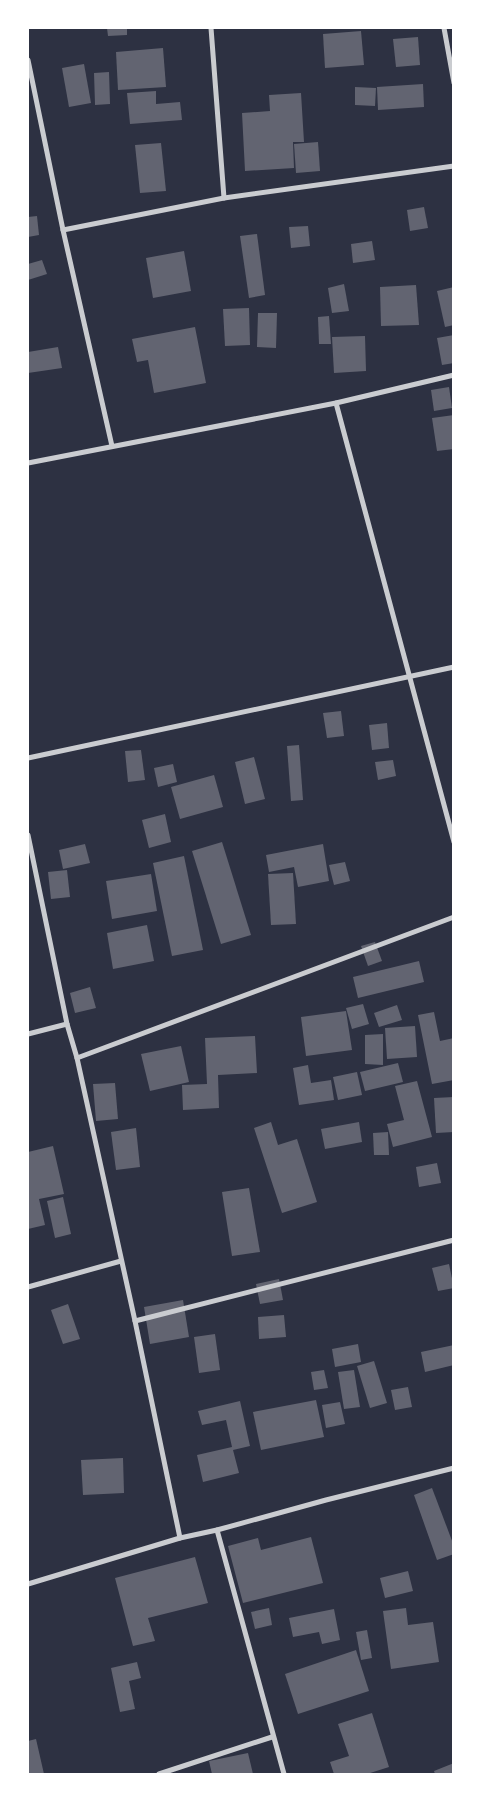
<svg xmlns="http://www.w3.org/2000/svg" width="481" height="1802" font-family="Manrope,sans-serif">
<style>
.building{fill:#626471}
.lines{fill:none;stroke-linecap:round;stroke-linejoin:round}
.minor{stroke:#caccd0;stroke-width:5}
</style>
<rect width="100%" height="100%" fill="#2d3142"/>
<g class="building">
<path d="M107 28H127V35L108 36Z"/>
<path d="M361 31 364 65 325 68 323 34Z"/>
<path d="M418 37 420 65 396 67 393 39Z"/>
<path d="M163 48 166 87 118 90 116 52Z"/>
<path d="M84 64 91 103 69 107 62 68Z"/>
<path d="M109 72 110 104 95 105 94 73Z"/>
<path d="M423 84 424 107 378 110 377 87Z"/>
<path d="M355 87 376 88 375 106 355 105Z"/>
<path d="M156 91V104L180 102 182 120 130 124 127 93Z"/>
<path d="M301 93 304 142H293L294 168 245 171 242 113 270 111 269 95Z"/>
<path d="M318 142 320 171 296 173 294 144Z"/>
<path d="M161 143 166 191 140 193 135 145Z"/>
<path d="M424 207 428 228 410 231 407 210Z"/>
<path d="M37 216 39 235 28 237V217Z"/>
<path d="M308 226 310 246 291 248 289 227Z"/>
<path d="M257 234 265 295 249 298 240 236Z"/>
<path d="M372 241 375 260 353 263 351 244Z"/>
<path d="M184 251 191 291 153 298 146 258Z"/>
<path d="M42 260 47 274 28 280V264Z"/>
<path d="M344 284 349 311 332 313 328 288Z"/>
<path d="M416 285 419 325 381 326 380 287Z"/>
<path d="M454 287V325L445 327 437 291Z"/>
<path d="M249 308 250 345 225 346 223 309Z"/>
<path d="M258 313H277L276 348 257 347Z"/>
<path d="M329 316 331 344H319L318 317Z"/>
<path d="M195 327 206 383 154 393 148 360 137 362 132 339Z"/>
<path d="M454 335V363L442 365 437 338Z"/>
<path d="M365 336 366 371 334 373 332 337Z"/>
<path d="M58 347 62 368 28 373V352Z"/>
<path d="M449 387 452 408 434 411 431 390Z"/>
<path d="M454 415V449L437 451 432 418Z"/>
<path d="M341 711 344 736 327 738 323 713Z"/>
<path d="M387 723 389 748 372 750 369 725Z"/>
<path d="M299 745 303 800 291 801 287 746Z"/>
<path d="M141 750 145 780 128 782 125 751Z"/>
<path d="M254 757 265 799 245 804 235 762Z"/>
<path d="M393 760 396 776 378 780 375 762Z"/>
<path d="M173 764 177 782 158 787 154 768Z"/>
<path d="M214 775 223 807 180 819 171 787Z"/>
<path d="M165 814 171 842 149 848 142 820Z"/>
<path d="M222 842 251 935 221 944 192 851Z"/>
<path d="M85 844 90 863 63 869 59 850Z"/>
<path d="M323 844 329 881 298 887 294 867 269 872 266 855Z"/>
<path d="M184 856 203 950 172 956 153 863Z"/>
<path d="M345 862 350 881 334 885 329 865Z"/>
<path d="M67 870 70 897 51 899 48 872Z"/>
<path d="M293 873 296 924 271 925 268 874Z"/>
<path d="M151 874 157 911 112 919 106 881Z"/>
<path d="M147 925 154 961 113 969 107 933Z"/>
<path d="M375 942 382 961 368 966 361 946Z"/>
<path d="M419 961 424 982 358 998 353 977Z"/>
<path d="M90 987 96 1008 75 1013 70 993Z"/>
<path d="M363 1004 369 1024 352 1029 346 1008Z"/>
<path d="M397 1005 402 1020 379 1027 374 1013Z"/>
<path d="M346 1011 352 1050 306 1056 301 1017Z"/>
<path d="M434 1012 440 1041 454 1038V1080L432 1084 418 1015Z"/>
<path d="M415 1026 417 1057 387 1059 385 1028Z"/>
<path d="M383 1034V1065L365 1064V1035Z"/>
<path d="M255 1036 257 1073 218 1075 219 1108 183 1110 182 1085 207 1084 205 1038Z"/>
<path d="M181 1046 189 1082 150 1091 141 1054Z"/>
<path d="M398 1063 403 1082 365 1091 360 1072Z"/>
<path d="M308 1065 311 1083 331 1080 334 1100 299 1105 293 1068Z"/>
<path d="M357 1072 362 1095 338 1100 333 1077Z"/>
<path d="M417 1081 432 1137 393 1147 387 1124 404 1120 395 1086Z"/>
<path d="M115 1083 118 1119 96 1121 93 1084Z"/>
<path d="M454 1097V1132L436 1133 434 1098Z"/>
<path d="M271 1122 278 1145 297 1139 317 1202 282 1213 254 1128Z"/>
<path d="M359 1122 362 1142 325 1149 321 1129Z"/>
<path d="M136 1128 140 1167 116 1170 111 1132Z"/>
<path d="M388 1132 389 1155H374L373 1133Z"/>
<path d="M53 1146 64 1194 39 1199 45 1225 28 1229V1152Z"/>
<path d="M437 1163 441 1183 419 1187 416 1167Z"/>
<path d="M249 1188 260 1252 232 1256 222 1192Z"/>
<path d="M63 1197 71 1234 55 1238 47 1201Z"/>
<path d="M449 1264 454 1288 438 1291 432 1268Z"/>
<path d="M279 1279 283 1300 260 1304 256 1284Z"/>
<path d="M183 1300 189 1337 150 1344 144 1307Z"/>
<path d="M68 1304 80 1339 63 1344 51 1310Z"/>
<path d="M284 1315 286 1337 259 1339 258 1317Z"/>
<path d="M215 1334 220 1370 199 1373 194 1337Z"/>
<path d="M358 1344 361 1362 335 1367 332 1349Z"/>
<path d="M454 1345V1365L425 1372 421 1352Z"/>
<path d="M374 1361 387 1403 370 1408 357 1366Z"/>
<path d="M324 1370 328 1388 314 1390 311 1372Z"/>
<path d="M354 1370 360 1407 344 1409 338 1372Z"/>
<path d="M408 1387 412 1407 395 1410 391 1390Z"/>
<path d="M316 1400 324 1437 261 1450 253 1412Z"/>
<path d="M240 1401 250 1446 233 1450 239 1473 203 1482 197 1455 232 1447 226 1420 202 1425 198 1411Z"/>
<path d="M340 1402 345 1424 326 1428 322 1405Z"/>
<path d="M123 1458 124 1493 83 1495 81 1460Z"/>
<path d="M432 1488 454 1546V1554L437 1560 414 1495Z"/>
<path d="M311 1537 323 1583 243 1603 228 1546 258 1538 261 1550Z"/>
<path d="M195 1557 208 1603 148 1618 155 1641 133 1646 115 1578Z"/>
<path d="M408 1571 413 1591 385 1598 380 1578Z"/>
<path d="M269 1608 272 1625 255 1629 251 1612Z"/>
<path d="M406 1608 408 1625 433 1622 439 1662 391 1669 383 1611Z"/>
<path d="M334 1609 340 1640 322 1644 319 1632 293 1637 289 1618Z"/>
<path d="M367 1630 372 1658 361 1660 356 1632Z"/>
<path d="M356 1650 369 1691 298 1714 285 1674Z"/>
<path d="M137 1662 141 1678 129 1681 135 1709 120 1712 111 1668Z"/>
<path d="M372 1713 389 1767 367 1774H334L330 1762 349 1756 338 1724Z"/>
<path d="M36 1739 44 1774H28V1741Z"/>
<path d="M248 1753 253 1774H212L209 1761Z"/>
<path d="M454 1763V1774H435L434 1771Z"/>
</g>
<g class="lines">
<g class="minor">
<path d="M211 28 224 198"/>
<path d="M444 28 454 83"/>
<path d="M28 60 63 230 112 446"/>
<path d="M63 230 224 198 454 166"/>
<path d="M336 403 454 842"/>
<path d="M28 463 336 403 454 375"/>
<path d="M28 758 454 667"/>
<path d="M28 835 67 1024 77 1058 135 1321 180 1538"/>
<path d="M28 1034 67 1024"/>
<path d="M77 1058 454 917"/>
<path d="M28 1287 121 1261"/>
<path d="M135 1321 454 1240"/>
<path d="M217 1530 284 1774"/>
<path d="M28 1584 180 1538 217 1530 326 1500 454 1468"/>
<path d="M159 1774 272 1737"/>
</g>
</g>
<rect width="481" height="1802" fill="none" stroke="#ffffff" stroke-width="58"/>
</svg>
